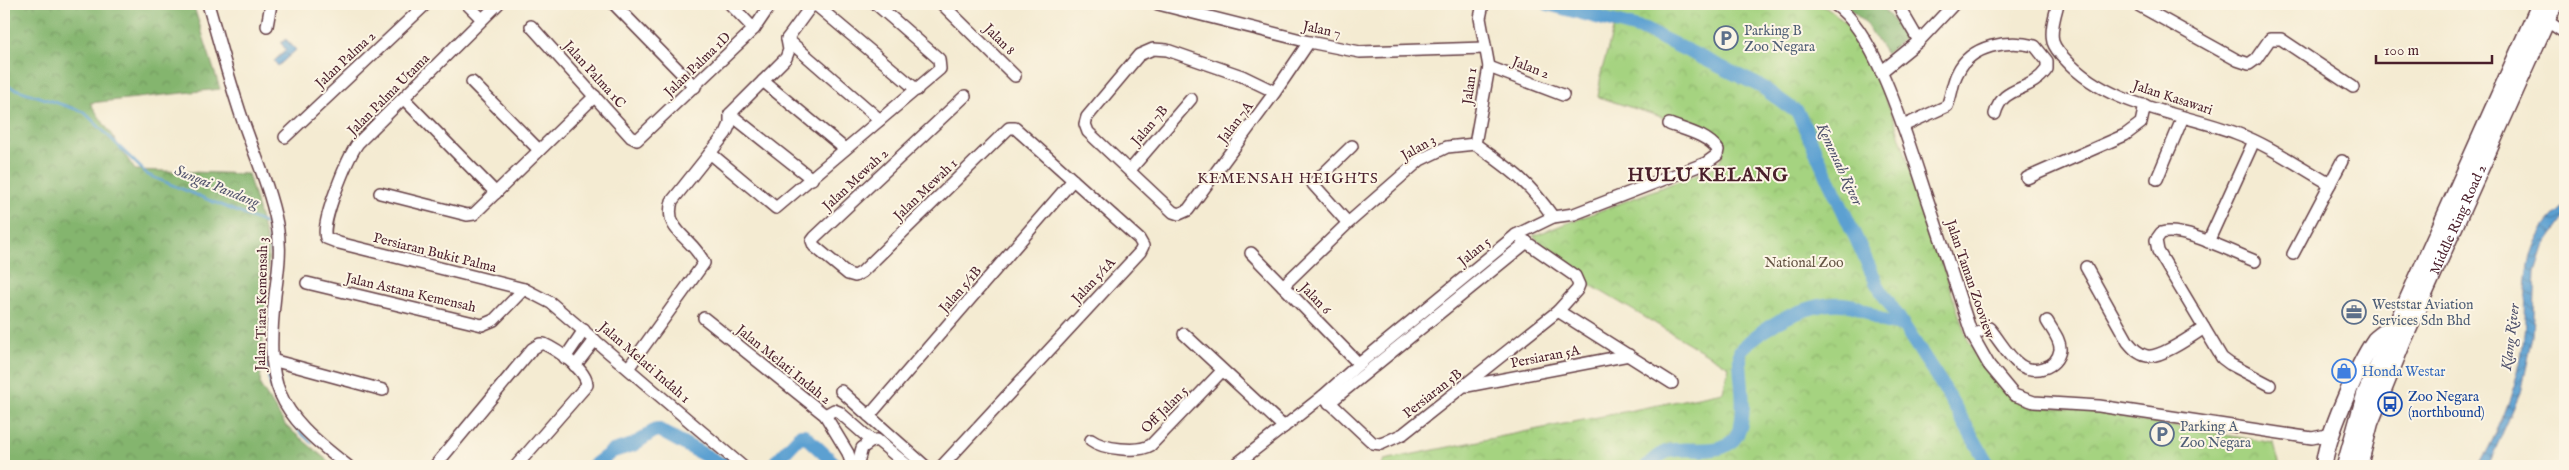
<svg xmlns="http://www.w3.org/2000/svg" width="2569" height="470" font-family="'IM FELL English',serif">
<style>
.forest{fill:url(#forest-crowns);stroke:#676a4c}
.park{fill:url(#park-crowns);stroke:#787956}
.water{fill:url(#water-waves);stroke:#53607e}
.lines{fill:none;stroke-linecap:round;stroke-linejoin:round}
.stream{stroke:#5ca0d1;stroke-width:2.5}
.river{stroke:#5ca0d1;stroke-width:14}
.minor-casing{stroke:#643e44;stroke-width:14}
.highway-casing{stroke:#643e44;stroke-width:19}
.minor{stroke:#fff;stroke-width:11}
.highway{stroke:#fff;stroke-width:16}
.labels{text-anchor:middle;stroke-width:4;stroke-linejoin:round;paint-order:stroke}
.street-label{font-size:14px;fill:#4a1f2b;stroke:#fcf5e5}
.service-label{font-size:14px;fill:#4e5e75;stroke:#fcf5e5;text-anchor:start}
.park-label{font-size:14px;fill:#655544;stroke:#fcf5e5}
.shop-label{font-size:14px;fill:#366cbe;stroke:#fcf5e5;text-anchor:start}
.transit-label{font-size:14px;fill:#164399;stroke:#fcf5e5;text-anchor:start}
.water-label{font-size:15px;font-style:italic;fill:#51536d;stroke:#fcf5e5}
.neighbourhood-label{font-size:15px;letter-spacing:1px;fill:#4a1f2b;stroke:#fcf5e5}
.district-label{font-size:19px;font-weight:bold;letter-spacing:1px;fill:#4a1f2b;stroke:#fcf5e5}
</style>
<defs>
<pattern id="forest-crowns" width="20" height="18" patternUnits="userSpaceOnUse" patternTransform="scale(1.25)"><rect width="20" height="18" fill="#84b56e"/><path d="M2 6a3 3 0 1 1 6 0M12 15a3 3 0 1 1 6 0" fill="none" stroke="#6e935b"/></pattern>
<pattern id="park-crowns" width="20" height="18" patternUnits="userSpaceOnUse" patternTransform="scale(1.25)"><rect width="20" height="18" fill="#a5d380"/><path d="M2 6a3 3 0 1 1 6 0M12 15a3 3 0 1 1 6 0" fill="none" stroke="#90b56f"/></pattern>
<pattern id="water-waves" width="16" height="10" patternUnits="userSpaceOnUse" patternTransform="scale(1.25)"><rect width="16" height="10" fill="#5ca0d1"/><path d="M0 5q4-4 8 0t8 0" fill="none" stroke="#4e82aa"/></pattern>
</defs>
<rect width="100%" height="100%" fill="#fcf5e5"/>
<filter id="ink" filterUnits="userSpaceOnUse"><feTurbulence type="fractalNoise" baseFrequency=".02" numOctaves="2"/><feDisplacementMap in="SourceGraphic" scale="10" xChannelSelector="R" yChannelSelector="G"/><feConvolveMatrix kernelMatrix="1 2 1 2 8 2 1 2 1" color-interpolation-filters="sRGB"/></filter>
<filter id="wash" filterUnits="userSpaceOnUse"><feTurbulence type="fractalNoise" baseFrequency=".0096" numOctaves="4" result="noise"/><feDisplacementMap in="SourceGraphic" scale="20" xChannelSelector="R" yChannelSelector="G"/><feGaussianBlur stdDeviation="1.12" result="paint"/><feColorMatrix in="noise" values="0 0 0 0 0 0 0 0 0 0 0 0 0 0 0 0 0 1.4 0 .05"/><feComposite in="paint" operator="in"/></filter>
<g filter="url(#wash)">
<rect width="100%" height="100%" fill="#f4ebd2"/>
<g class="forest">
<path d="M4 4H193L220 89 90 103 135 170 248 174 269 248 260 385 286 426 334 466H4Z"/>
<path d="M1843 4H1879L1907 36 1886 54 1865 22Z"/>
</g>
<path class="park" d="M1545 4H1816L1831 10 1850 27 1877 78 1894 119 1966 336 1974 350 2017 399 2030 407 2100 409 2134 420 2274 443 2280 466H1380L1384 460 1723 392 1729 367 1592 286 1533 236 1708 170C1718 166 1721 162 1723 151L1716 138 1696 128 1598 97 1601 73 1616 19Z"/>
<g class="water">
<path d="M286 39 296 50 278 66 274 61 286 50 281 43Z"/>
<path d="M2565 206V217L2544 247 2536 272 2533 336 2522 389 2488 466H2479C2498 432 2514 395 2521 357 2532 300 2512 248 2565 206Z"/>
</g>
<g class="lines">
<g class="stream">
<path d="M4 85 84 112 148 175 267 224 273 259 272 276"/>
<path d="M267 352C264 389 284 420 312 443"/>
</g>
<g class="river">
<path d="M1548 4 1645 30 1762 87 1798 113 1878 286 1941 383 1989 466"/>
<path d="M593 466 613 451 633 445 657 429 723 465 731 461"/>
<path d="M772 466 801 435H804L837 466"/>
<path d="M1647 466C1653 460 1660 453 1669 451 1693 445 1732 462 1741 424 1746 401 1739 375 1740 351 1763 324 1822 294 1857 307 1865 310 1873 316 1881 320 1887 323 1896 324 1903 325"/>
</g>
</g>
</g>
<g filter="url(#ink)">
<g class="lines">
<g class="minor-casing">
<g id="minor">
<path d="M208 4C218 38 227 72 238 106 250 145 269 183 277 224 282 248 278 272 275 295 265 387 275 410 348 466"/>
<path d="M467 4 482 19"/>
<path d="M498 4 358 143C348 157 320 223 326 238L339 243 524 289 551 303 742 466"/>
<path d="M614 4 695 87"/>
<path d="M730 4 754 29"/>
<path d="M942 4 1015 76"/>
<path d="M1158 4 1309 42 1360 52 1484 48"/>
<path d="M1834 4C1878 32 1911 151 1928 201 1943 245 1957 290 1972 335L1989 365 2014 395 2034 402 2099 406 2312 438 2327 435 2332 431"/>
<path d="M1902 4 1901 10 1919 41"/>
<path d="M2058 4C2055 15 2050 30 2053 42 2055 48 2061 55 2066 60 2108 107 2180 112 2236 133 2269 145 2300 167 2330 184"/>
<path d="M2136 4 2237 60 2249 64 2256 59 2270 39H2281L2353 87"/>
<path d="M2547 21 2565 33"/>
<path d="M267 26 271 4"/>
<path d="M531 26 631 137 637 140 754 29 771 4"/>
<path d="M787 39 880 120"/>
<path d="M1489 67 1563 95"/>
<path d="M1881 72 1919 41 1954 4"/>
<path d="M763 81 845 149"/>
<path d="M472 82 539 150"/>
<path d="M1275 92 1242 76 1167 50 1153 49 1139 55 1087 117 1085 124 1088 132 1173 212 1179 214 1188 210 1275 92 1309 42"/>
<path d="M404 99 496 193"/>
<path d="M730 114 812 179"/>
<path d="M1903 126 1947 106C1952 95 1952 82 1958 72 1971 45 2008 39 2035 46L2047 61V69C2029 94 2003 84 1995 114"/>
<path d="M285 137 426 4"/>
<path d="M1475 144 1489 67 1480 18 1483 4"/>
<path d="M710 153 776 208 940 69 939 59 876 4"/>
<path d="M1130 170 1191 99"/>
<path d="M2027 178 2125 135 2141 123 2145 105"/>
<path d="M2157 179 2183 117"/>
<path d="M380 193 467 215 474 214 595 96"/>
<path d="M1348 223 1313 184 1352 146"/>
<path d="M2208 242 2254 141"/>
<path d="M1251 253 1359 364"/>
<path d="M2293 254 2342 161"/>
<path d="M2255 261C2232 252 2184 227 2161 233L2156 240 2158 251 2222 358 2230 364 2270 385"/>
<path d="M2086 267 2128 342C2133 348 2138 354 2147 356 2161 358 2192 336 2204 328"/>
<path d="M307 283 482 325 494 320 524 289"/>
<path d="M1283 286 1348 223 1420 160 1447 147 1475 144C1510 169 1528 181 1553 217"/>
<path d="M1558 311 1672 383"/>
<path d="M704 318 825 415 848 453 852 466"/>
<path d="M1184 334 1284 427"/>
<path d="M1972 335 1989 328C1999 339 2007 356 2020 365 2033 374 2057 369 2060 350 2061 340 2052 330 2047 321"/>
<path d="M565 358 584 330"/>
<path d="M272 360 383 390"/>
<path d="M575 366 595 340"/>
<path d="M629 367 704 263C693 237 663 232 672 201L726 133 730 124V114L786 58 789 50 787 39 811 6H817L917 90"/>
<path d="M1467 386 1629 355"/>
<path d="M841 391 925 466"/>
<path d="M1323 396 1373 443 1381 444 1403 434 1558 311 1577 290 1579 285 1575 276 1516 235"/>
<path d="M1329 403 1527 242"/>
<path d="M825 415 834 410 839 412 872 441 877 440 908 466"/>
<path d="M869 416 1073 180"/>
<path d="M1091 440C1103 449 1138 453 1151 445L1222 371"/>
<path d="M435 466 532 349 540 344H544C557 350 586 369 587 385L516 466"/>
<path d="M857 466 862 448 872 441"/>
<path d="M942 466 1140 252 1143 246 1139 239 1015 128H1009L862 272 855 276 848 274 814 246 812 241 815 237 965 96"/>
<path d="M1234 466 1323 396 1359 364 1516 235 1553 217 1574 214 1706 163 1717 155 1718 150C1708 135 1685 130 1669 124"/>
</g>
</g>
<g class="highway-casing">
<g id="highway">
<path d="M2324 466C2325 439 2359 363 2375 340 2380 335 2388 330 2394 326"/>
<path d="M2345 466 2365 395 2540 4"/>
<path id="s1" d="M2359 466 2370 423 2403 341 2554 4"/>
</g>
</g>
<use href="#minor" class="minor"/>
<use href="#highway" class="highway"/>
</g>
</g>
<defs>
<g id="parking-ring" transform="scale(1.25)"><circle r="9.5" fill="#fcf5e5" stroke="#5c6f8a" stroke-width="1.5"/><path d="M-3.5-5.5H1a3.5 3.5 0 0 1 0 7H-1V5.5H-3.5ZM-1-3.4V-.6H.8a1.4 1.4 0 0 0 0-2.8Z" fill="#5c6f8a"/></g>
<g id="office-ring" transform="scale(1.25)"><circle r="9.5" fill="#fcf5e5" stroke="#5c6f8a" stroke-width="1.5"/><path d="M-6-3h4V-5.5h4V-3h4V5H-6ZM-1-4.5V-3h2v-1.5ZM-6 0V1H6V0Z" fill="#5c6f8a"/></g>
<g id="shop-ring" transform="scale(1.25)"><circle r="9.5" fill="#fcf5e5" stroke="#3f7fe0" stroke-width="1.5"/><path d="M-5-2.5h2.3a2.7 3.5 0 0 1 5.4 0H5L5.5 6h-11ZM-1.5-2.5h3a1.5 2.3 0 0 0-3 0Z" fill="#3f7fe0"/></g>
<g id="bus-ring" transform="scale(1.25)"><circle r="9.5" fill="#fcf5e5" stroke="#1a4fb4" stroke-width="1.5"/><path d="M-5-6H5V4H4V6H2V4H-2V6H-4V4H-5ZM-3.5-4V0h7V-4ZM-3.5 1.2v1.5H-2V1.2ZM2 1.2v1.5H3.5V1.2Z" fill="#1a4fb4"/></g>
</defs>
<g fill-rule="evenodd">
<use href="#parking-ring" x="1726" y="38"/>
<use href="#office-ring" x="2354" y="312"/>
<use href="#shop-ring" x="2344" y="371"/>
<use href="#bus-ring" x="2390" y="404"/>
<use href="#parking-ring" x="2162" y="434"/>
</g>
<g class="labels">
<g class="street-label">
<text transform="translate(1322 29) rotate(12)" y="5">Jalan 7</text>
<text transform="translate(1000 39) rotate(45)" y="5">Jalan 8</text>
<text transform="translate(345 59) rotate(-43)" y="5">Jalan Palma 2</text>
<text transform="translate(697 64) rotate(-44)" y="5">Jalan Palma 1D</text>
<text transform="translate(1531 67) rotate(21)" y="5">Jalan 2</text>
<text transform="translate(595 74) rotate(48)" y="5">Jalan Palma 1C</text>
<text transform="translate(1469 86) rotate(-82)" y="5">Jalan 1</text>
<text transform="translate(388 94) rotate(-45)" y="5">Jalan Palma Utama</text>
<text transform="translate(2173 97) rotate(18)" y="5">Jalan Kasawari</text>
<text transform="translate(1235 122) rotate(-53)" y="5">Jalan 7A</text>
<text transform="translate(1149 125) rotate(-49)" y="5">Jalan 7B</text>
<text transform="translate(1418 147) rotate(-30)" y="5">Jalan 3</text>
<text transform="translate(855 179) rotate(-43)" y="5">Jalan Mewah 2</text>
<text transform="translate(925 189) rotate(-44)" y="5">Jalan Mewah 1</text>
<text dy="5" stroke="none"><textPath href="#s1" startOffset="266">Middle Ring Road 2</textPath></text>
<text transform="translate(1474 251) rotate(-39)" y="5">Jalan 5</text>
<text transform="translate(435 252) rotate(14)" y="5">Persiaran Bukit Palma</text>
<text transform="translate(1971 279) rotate(71)" y="5">Jalan Taman Zooview</text>
<text transform="translate(1093 280) rotate(-47)" y="5">Jalan 5/1A</text>
<text transform="translate(960 289) rotate(-49)" y="5">Jalan 5/1B</text>
<text transform="translate(411 292) rotate(13)" y="5">Jalan Astana Kemensah</text>
<text transform="translate(1316 298) rotate(46)" y="5">Jalan 6</text>
<text transform="translate(261 304) rotate(-89)" y="5">Jalan Tiara Kemensah 3</text>
<text transform="translate(1545 356) rotate(-11)" y="5">Persiaran 5A</text>
<text transform="translate(645 362) rotate(41)" y="5">Jalan Melati Indah 1</text>
<text transform="translate(784 364) rotate(39)" y="5">Jalan Melati Indah 2</text>
<text transform="translate(1432 393) rotate(-38)" y="5">Persiaran 5B</text>
<text transform="translate(1164 409) rotate(-45)" y="5">Off Jalan 5</text>
</g>
<g class="service-label">
<text x="1744" y="35">Parking B<tspan x="1744" dy="16">Zoo Negara</tspan></text>
<text x="2372" y="309">Weststar Aviation<tspan x="2372" dy="16">Services Sdn Bhd</tspan></text>
<text x="2180" y="431">Parking A<tspan x="2180" dy="16">Zoo Negara</tspan></text>
</g>
<g class="park-label">
<text x="1804" y="267">National Zoo</text>
</g>
<g class="shop-label">
<text x="2362" y="376">Honda Westar</text>
</g>
<g class="transit-label">
<text x="2408" y="401">Zoo Negara<tspan x="2408" dy="16">(northbound)</tspan></text>
</g>
<g class="water-label">
<text transform="translate(1840 164) rotate(65)" y="5">Kemensah River</text>
<text transform="translate(217 186) rotate(22)" y="5">Sungai Pandang</text>
<text transform="translate(2510 337) rotate(-83)" y="5">Klang River</text>
</g>
<g class="neighbourhood-label">
<text x="1288" y="183">KEMENSAH HEIGHTS</text>
</g>
<g class="district-label">
<text x="1708" y="181">HULU KELANG</text>
</g>
</g>
<rect width="2569" height="470" fill="none" stroke="#fcf5e5" stroke-width="20"/>
<path d="M2376 55v8h116v-8" fill="none" stroke="#4a1f2b" stroke-width="2.5"/>
<text x="2384" y="55" font-size="15" fill="#4a1f2b" stroke="#fcf5e5" stroke-width="4" paint-order="stroke">100 m</text>
</svg>
